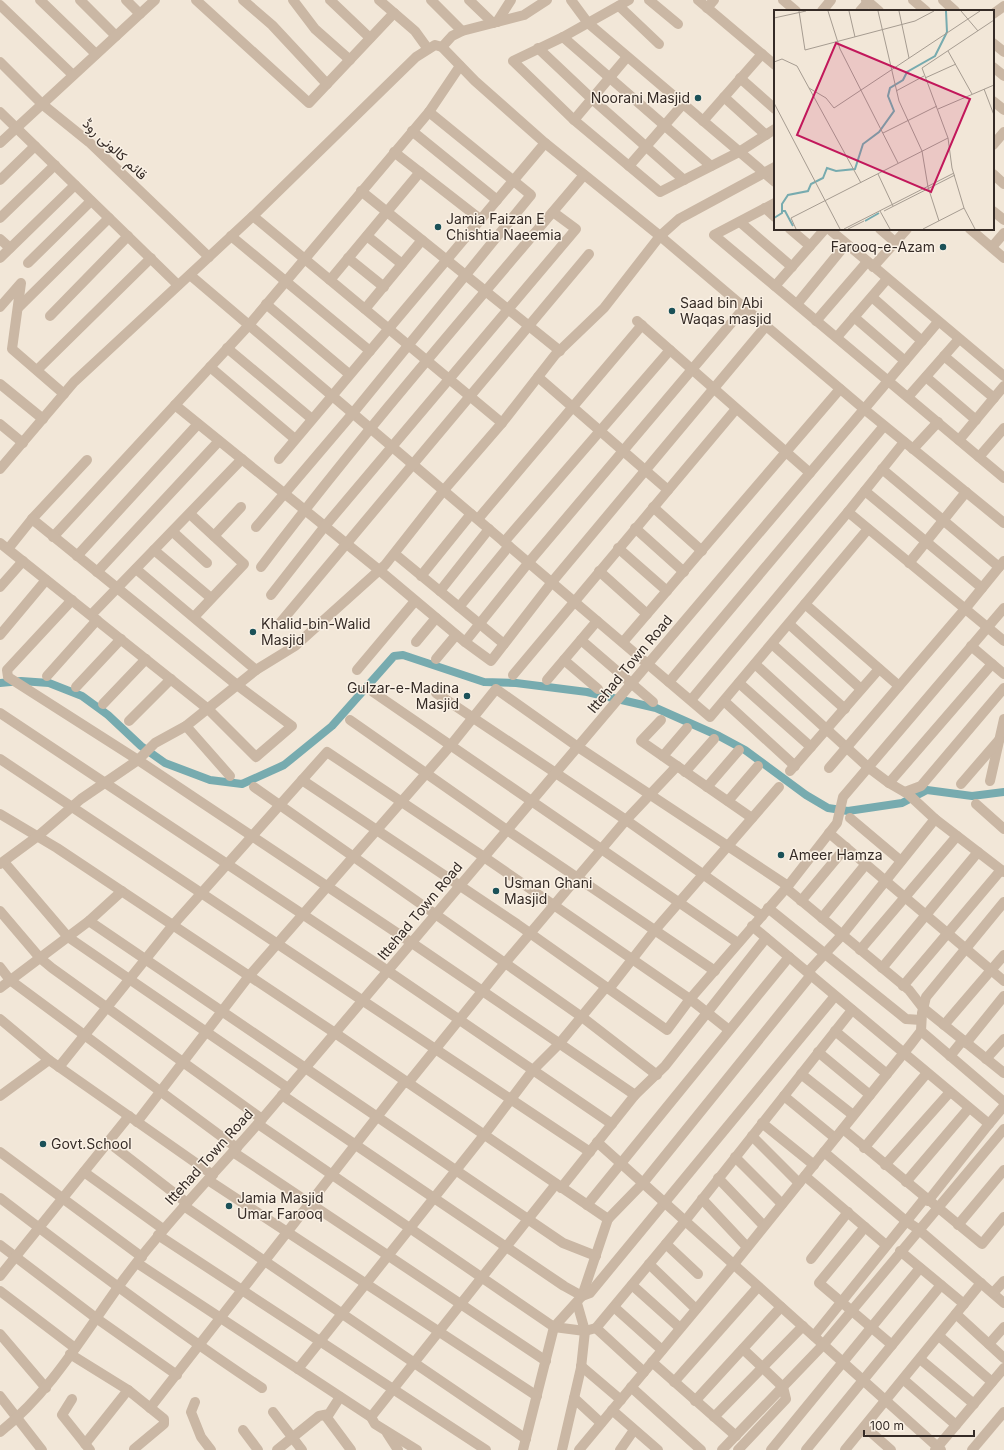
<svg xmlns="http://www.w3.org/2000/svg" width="1004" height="1450" font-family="Inter,Vazirmatn,sans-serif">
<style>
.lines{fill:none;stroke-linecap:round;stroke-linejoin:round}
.canal{stroke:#77abaf;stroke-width:8}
.minor{stroke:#cab7a4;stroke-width:10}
.poi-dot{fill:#1b5158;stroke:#faf1e5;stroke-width:1.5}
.labels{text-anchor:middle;stroke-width:3;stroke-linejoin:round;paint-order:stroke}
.poi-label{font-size:14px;fill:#352b26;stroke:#faf1e5;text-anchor:start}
.street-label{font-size:14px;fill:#352b26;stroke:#faf1e5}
.inset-river{fill:none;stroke:#77abaf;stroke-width:2}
.inset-road{fill:none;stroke:#a69c91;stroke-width:1}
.view{fill:#c2185b;fill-opacity:0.15;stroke:#c2185b;stroke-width:2}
.inset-edge{fill:none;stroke:#352b26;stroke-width:2}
</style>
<rect width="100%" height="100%" fill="#f2e7d8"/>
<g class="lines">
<path class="canal" d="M0 683 21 681 49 683 82 696 108 715 141 746 165 763 210 780 242 784 284 765 332 726 394 656 403 655 484 682 516 683 587 692 656 708 719 736 745 750 806 795 828 808 848 811 902 803 927 790 972 796 1004 792"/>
<g class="minor">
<path d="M40 0 96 54"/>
<path d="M80 0 116 36"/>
<path d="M126 0 140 14"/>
<path d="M196 0 309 103 394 13"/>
<path d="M243 0 272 25 327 84"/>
<path d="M293 0 315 29 350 60"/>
<path d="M330 0 370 38"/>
<path d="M379 0 415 31 428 49"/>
<path d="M431 0 462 31"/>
<path d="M469 0 493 23"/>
<path d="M571 0 588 23 775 182"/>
<path d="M629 0 563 37 513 61 574 120 660 192 739 152 775 129"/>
<path d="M649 0 678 24"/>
<path d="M698 0 775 65"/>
<path d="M783 0 796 11"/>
<path d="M866 0 879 11"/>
<path d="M913 0 926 11"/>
<path d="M943 0 955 11"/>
<path d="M0 5 73 75"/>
<path d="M619 6 659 44"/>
<path d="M707 8 714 0"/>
<path d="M822 11 831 0"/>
<path d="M860 11 868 2"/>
<path d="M993 14 1004 6"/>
<path d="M497 22 511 0"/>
<path d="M563 37 711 166"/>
<path d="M993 43 1004 52"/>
<path d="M442 47 452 36 462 31 524 15 547 0"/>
<path d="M538 48 592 99 684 180"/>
<path d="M0 62 42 104 89 142 209 257"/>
<path d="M993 67 1004 76"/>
<path d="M740 78 775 109"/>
<path d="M724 97 766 135"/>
<path d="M993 101 1004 110"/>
<path d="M0 112 178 285"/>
<path d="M574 120 627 57"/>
<path d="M703 121 762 54"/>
<path d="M412 131 497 200"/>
<path d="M0 143 155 0"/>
<path d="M993 145 1004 132"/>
<path d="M394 152 480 219"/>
<path d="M629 166 683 104"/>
<path d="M993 174 1004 184"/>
<path d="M0 180 35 146"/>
<path d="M361 191 560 351"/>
<path d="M775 203 714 235 1004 478"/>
<path d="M765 208 775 217"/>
<path d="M993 211 1004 220"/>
<path d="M253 216 502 423"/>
<path d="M0 218 55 165"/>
<path d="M740 222 792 267"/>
<path d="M790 229 810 246"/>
<path d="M829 229 1004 376"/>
<path d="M880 229 895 242"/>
<path d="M970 229 1004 258"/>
<path d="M231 236 370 351"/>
<path d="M367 236 402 264"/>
<path d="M0 239 10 248"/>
<path d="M992 247 1004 233"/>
<path d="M0 258 75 185"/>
<path d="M348 258 384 287"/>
<path d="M28 263 91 201"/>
<path d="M873 267 907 229"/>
<path d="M190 275 710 717 868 529"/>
<path d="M330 280 420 172"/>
<path d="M775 286 825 229"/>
<path d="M872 297 922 341"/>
<path d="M266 304 349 374"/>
<path d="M797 304 846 244"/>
<path d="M0 307 21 283 12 349 64 394"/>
<path d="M18 308 109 218"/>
<path d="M365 309 422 240"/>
<path d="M50 316 128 236"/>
<path d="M854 317 905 361"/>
<path d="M637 321 810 473"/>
<path d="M816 321 867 262"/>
<path d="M837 337 887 279"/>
<path d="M227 348 312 419"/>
<path d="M944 356 994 398"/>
<path d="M210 367 295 439"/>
<path d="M37 370 151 258"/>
<path d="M538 377 668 490"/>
<path d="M926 377 976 420"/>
<path d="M0 384 43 419"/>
<path d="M908 397 959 339"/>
<path d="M175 405 379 570 465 642 529 562 744 308"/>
<path d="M0 424 23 443"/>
<path d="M959 440 1004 386"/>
<path d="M913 449 938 422"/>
<path d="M979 457 1004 428"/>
<path d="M279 459 545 143"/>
<path d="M0 469 74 382 253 216 416 57 435 45 442 47 475 81 545 143 660 236 864 409 1004 523"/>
<path d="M882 469 999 567"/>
<path d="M865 491 982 588"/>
<path d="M653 507 702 551"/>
<path d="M848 512 1004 641"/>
<path d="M190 514 244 564 194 617"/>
<path d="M32 519 87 460"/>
<path d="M478 519 642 325"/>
<path d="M256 527 353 413 531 195 429 112"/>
<path d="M635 528 684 572"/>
<path d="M173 532 207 563"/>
<path d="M214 536 241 507"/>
<path d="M53 537 249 325 429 112 460 66"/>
<path d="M504 542 670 350"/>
<path d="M0 543 208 709 256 757 292 726 237 685 32 519 8 549"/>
<path d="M618 548 667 591"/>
<path d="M154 550 211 598"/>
<path d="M395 554 504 644"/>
<path d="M77 556 198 424"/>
<path d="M909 563 966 492"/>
<path d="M261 567C363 432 475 304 584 175"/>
<path d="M136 569 256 670"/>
<path d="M599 571 647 614"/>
<path d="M97 572 219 441"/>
<path d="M421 576 471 514"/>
<path d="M0 587 23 561"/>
<path d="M440 591 489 529"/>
<path d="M271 595 325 526 576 229 553 212"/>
<path d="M72 600 7 670 8 677 138 760 412 943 635 1095"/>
<path d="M805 604 899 686"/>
<path d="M459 607 509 546"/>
<path d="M91 615 242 459"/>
<path d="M280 623 589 254"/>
<path d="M789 624 861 689"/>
<path d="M0 635 46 580"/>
<path d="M581 640 653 702"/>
<path d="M416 642 436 618"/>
<path d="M465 642 491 661 552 582 766 326"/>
<path d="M623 642 840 389"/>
<path d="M772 644 845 709"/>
<path d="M971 646 1004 674"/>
<path d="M436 659 456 635"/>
<path d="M564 660 598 689"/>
<path d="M755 664 869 768 889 783 908 794 935 819 1004 872"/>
<path d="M357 670 415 601"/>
<path d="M513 675 736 409"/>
<path d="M47 676 97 620"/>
<path d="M547 680 597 621"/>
<path d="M669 682 884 426"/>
<path d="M739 683 811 747"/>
<path d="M76 687 121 639"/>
<path d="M373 692 738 943"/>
<path d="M691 700 848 512 904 442"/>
<path d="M724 701 795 766"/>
<path d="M103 704 146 659"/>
<path d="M0 713 388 971 612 1124"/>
<path d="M350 720 507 830 715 971"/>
<path d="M661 720 641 741 752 818"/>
<path d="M129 721 171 679"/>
<path d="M186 726 230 776"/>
<path d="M663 756 687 728"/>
<path d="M0 759 590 1152"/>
<path d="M677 766 626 820 762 916"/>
<path d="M829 768 965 609 1004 561"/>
<path d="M790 771 879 669"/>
<path d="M685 772 714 739"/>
<path d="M302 780 517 924 667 1030 690 999 729 1030"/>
<path d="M990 781 1004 719"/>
<path d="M889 783 992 664"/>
<path d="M961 784 999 740"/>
<path d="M254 787 582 1017 657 1075"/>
<path d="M707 787 739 750"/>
<path d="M905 792 921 786 1004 688"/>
<path d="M728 801 758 766"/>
<path d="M976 804 1004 829"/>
<path d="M0 814 57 848 335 1033 608 1219 582 1296 554 1327 523 1450"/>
<path d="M850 818 901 861"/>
<path d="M829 833 1004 981"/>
<path d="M4 862 68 937 288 1088"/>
<path d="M0 864 38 836 81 799 138 760 155 743 186 726 256 670 295 646 385 565 444 490 502 423 555 355 604 308 660 236 679 219 775 167"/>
<path d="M786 888 909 990 923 1008 1004 1073"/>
<path d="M801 901 846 847"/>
<path d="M768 908 906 1019 921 1020"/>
<path d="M0 911 40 958 52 968 262 1119"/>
<path d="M822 918 866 864"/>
<path d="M89 921 563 1243 596 1256"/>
<path d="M752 926 989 1124 1004 1106"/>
<path d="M860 950 957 836"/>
<path d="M0 967 10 980 237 1148"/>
<path d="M882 968 978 852"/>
<path d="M808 972 842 935 935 819"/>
<path d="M903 986 1001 870"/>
<path d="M0 988 89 921 122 891"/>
<path d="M609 989 655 930 779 787"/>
<path d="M0 1019 49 1060 213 1175"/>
<path d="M944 1025 1004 955"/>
<path d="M835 1031 887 1074"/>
<path d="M921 1031 1004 1102"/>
<path d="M966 1043 1004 996"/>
<path d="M818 1052 870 1095"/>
<path d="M950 1056 963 1040"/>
<path d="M986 1059 1004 1039"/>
<path d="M59 1067 173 925 327 752 484 857 690 999 788 886 837 823 843 797 1004 608"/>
<path d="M801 1074 853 1115"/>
<path d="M408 1083 505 963 626 820 436 693"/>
<path d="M282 1095 564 1286 582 1296 590 1293 835 996"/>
<path d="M0 1096 49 1060"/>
<path d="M784 1096 835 1138"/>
<path d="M137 1122 249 976 451 745 496 689 578 747 788 886"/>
<path d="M762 1123 814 1165"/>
<path d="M258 1124 554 1327 585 1331 596 1328 685 1221 852 1010"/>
<path d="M843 1129 982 1244 1004 1217"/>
<path d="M752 1136 799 1183"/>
<path d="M108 1142 187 1203"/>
<path d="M597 1142 941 1450"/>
<path d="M864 1148 927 1073"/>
<path d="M0 1152 142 1257"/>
<path d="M233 1152 546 1361"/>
<path d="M824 1152 906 1221 918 1229 1004 1303"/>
<path d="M735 1157 782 1204"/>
<path d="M885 1165 950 1092"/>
<path d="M84 1172 163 1229"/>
<path d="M805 1176 886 1245"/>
<path d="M718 1178 764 1226"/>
<path d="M208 1180 537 1396"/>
<path d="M906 1182 969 1108"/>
<path d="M561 1188 635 1095 665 1066 766 938"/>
<path d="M0 1198C86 1264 172 1328 262 1388"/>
<path d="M702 1199 747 1247"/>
<path d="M928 1201 989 1124"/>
<path d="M587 1205 789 957"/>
<path d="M184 1206 526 1439"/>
<path d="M608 1219 643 1183 811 975"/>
<path d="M958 1225 1004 1170"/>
<path d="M865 1227 819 1283 892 1345"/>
<path d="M158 1235 486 1450"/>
<path d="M666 1244 698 1274"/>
<path d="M0 1245 96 1318 177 1375"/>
<path d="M900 1251 964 1304"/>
<path d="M811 1259 848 1212"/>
<path d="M137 1263 371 1417 375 1424 417 1450"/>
<path d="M649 1264 696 1309"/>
<path d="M0 1276 129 1116"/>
<path d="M632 1285 680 1328"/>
<path d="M0 1291 75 1348"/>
<path d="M993 1293 1004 1281"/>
<path d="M614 1307 662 1350"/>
<path d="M956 1314 1004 1358"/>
<path d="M596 1328 644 1372"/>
<path d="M0 1334 46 1388"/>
<path d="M814 1336 925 1198"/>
<path d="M939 1336 992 1382"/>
<path d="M989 1344 1004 1327"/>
<path d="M70 1354 128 1390 164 1419V1424L134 1449 135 1450"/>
<path d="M920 1359 974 1404"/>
<path d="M652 1362 736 1436"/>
<path d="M581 1366 621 1400"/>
<path d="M298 1369 484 1135 533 1070 559 1044 606 987"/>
<path d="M904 1380 956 1425"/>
<path d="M674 1382 758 1287"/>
<path d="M631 1387 701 1450"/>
<path d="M0 1396 42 1450"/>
<path d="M574 1398 601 1423"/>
<path d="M72 1399 62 1415 90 1450"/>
<path d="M695 1401 781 1307"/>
<path d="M195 1402 191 1412 201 1437 211 1450"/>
<path d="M150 1408 405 1081"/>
<path d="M612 1410 658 1450"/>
<path d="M273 1412 302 1450"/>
<path d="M325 1415 351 1450"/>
<path d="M371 1417 556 1184"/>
<path d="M714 1417 803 1326"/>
<path d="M865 1427 891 1450"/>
<path d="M243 1430 258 1450"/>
<path d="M0 1432C52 1391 85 1332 124 1279 166 1223 216 1172 262 1119L938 322"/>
<path d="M387 1433 398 1450"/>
<path d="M85 1444 128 1390"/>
<path d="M277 1450 319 1416 329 1414 340 1397"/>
<path d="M562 1450 581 1368 585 1331 577 1303"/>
<path d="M579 1450 734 1264 911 1044 921 1031 922 1013 926 997 1004 902"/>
<path d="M620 1450 634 1430"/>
<path d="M722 1450 823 1345 1004 1129"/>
<path d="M738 1450 786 1399 783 1387 743 1349"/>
<path d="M771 1450 920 1268"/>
<path d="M806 1450 941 1285"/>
<path d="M845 1450 981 1283"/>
<path d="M935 1450 1004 1368"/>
<path d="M972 1450 1004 1412"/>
</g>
</g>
<g class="poi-dot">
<circle cx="698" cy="98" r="4"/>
<circle cx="438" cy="227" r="4"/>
<circle cx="943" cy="247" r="4"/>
<circle cx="672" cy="311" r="4"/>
<circle cx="253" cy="632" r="4"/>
<circle cx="467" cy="696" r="4"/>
<circle cx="781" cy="855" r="4"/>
<circle cx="496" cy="891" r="4"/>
<circle cx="43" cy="1144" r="4"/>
<circle cx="229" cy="1206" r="4"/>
</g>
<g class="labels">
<g class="poi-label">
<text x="690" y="103" text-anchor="end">Noorani Masjid</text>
<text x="446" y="224">Jamia Faizan E<tspan x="446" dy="16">Chishtia Naeemia</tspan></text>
<text x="935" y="252" text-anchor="end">Farooq-e-Azam</text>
<text x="680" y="308">Saad bin Abi<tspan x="680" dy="16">Waqas masjid</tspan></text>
<text x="261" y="629">Khalid-bin-Walid<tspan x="261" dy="16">Masjid</tspan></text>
<text x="459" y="693" text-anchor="end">Gulzar-e-Madina<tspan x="459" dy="16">Masjid</tspan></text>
<text x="789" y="860">Ameer Hamza</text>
<text x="504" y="888">Usman Ghani<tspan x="504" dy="16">Masjid</tspan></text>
<text x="51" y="1149">Govt.School</text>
<text x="237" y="1203">Jamia Masjid<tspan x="237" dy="16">Umar Farooq</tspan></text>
</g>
<g class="street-label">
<text transform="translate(115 149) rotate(43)" y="5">قائم کالونی روڈ</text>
<text transform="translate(630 664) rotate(-50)" y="5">Ittehad Town Road</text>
<text transform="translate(420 911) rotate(-50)" y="5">Ittehad Town Road</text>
<text transform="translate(209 1157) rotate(-48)" y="5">Ittehad Town Road</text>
</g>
</g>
<g transform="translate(774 10)">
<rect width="220" height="220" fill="#f2e7d8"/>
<path class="inset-river" d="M8 201H11L19 216M0 208 8 203V194L14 185 34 181 37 174 49 168 53 158 62 161 81 159 89 134 105 122 120 101 114 86 116 78 129 70 133 62 161 46 173 22 172 1M91 211 105 203"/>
<path class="inset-road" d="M25 1 31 40 141 11 160 1M54 1 66 39 124 153M75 1 81 27M104 1 125 91 148 141 154 177 165 211M125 1 135 48M187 1 204 21M0 8 32 1M174 41 198 84M0 52 8 49 23 56 35 78 52 88 60 98 206 1M151 68 182 54M35 78 87 173M210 79 220 105M122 81 150 66M0 93 66 219M164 99 220 75M109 123 163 96M174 128 178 158 190 198 201 219M104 164 119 196M106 201 116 219M110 201 181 165M22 219 17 208 174 128 148 58 220 10M70 219 180 163M74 219 90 211M149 219 190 198"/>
<path class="view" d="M62 33 196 89 157 182 23 125Z"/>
<rect width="220" height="220" class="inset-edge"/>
</g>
<path d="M864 1430v6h110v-6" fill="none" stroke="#352b26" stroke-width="2"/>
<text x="870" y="1430" font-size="12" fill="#352b26" stroke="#faf1e5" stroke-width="3" paint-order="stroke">100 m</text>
</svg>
